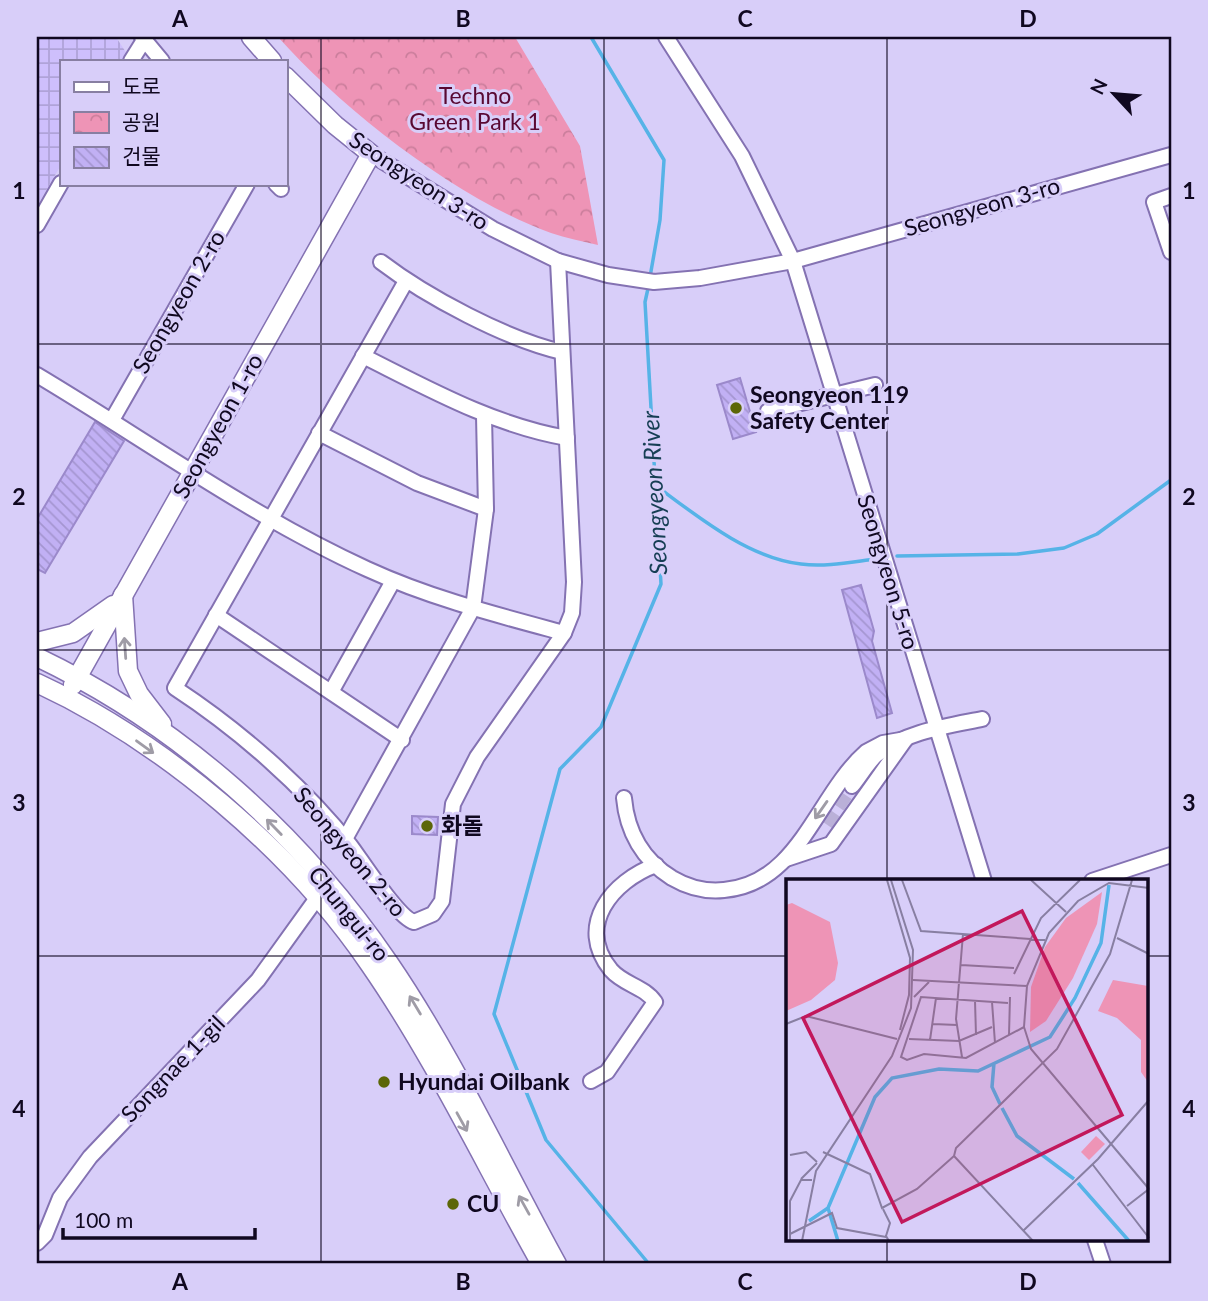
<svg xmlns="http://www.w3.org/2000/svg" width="1208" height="1301" font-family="Lato,'Noto Sans KR',sans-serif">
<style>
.industrial{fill:url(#industrial-grid)}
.park{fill:url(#park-crowns)}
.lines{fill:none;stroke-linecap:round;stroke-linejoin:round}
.stream{stroke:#56b3e7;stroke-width:3.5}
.building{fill:url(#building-back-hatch);stroke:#9b89cb;stroke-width:2}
.minor-tunnel{stroke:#bab0d8;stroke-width:14;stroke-dasharray:14 7;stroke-linecap:butt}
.minor-casing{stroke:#8472b2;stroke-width:18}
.major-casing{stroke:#8472b2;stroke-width:21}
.minor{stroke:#fff;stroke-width:14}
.major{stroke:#fff;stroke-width:18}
.oneway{stroke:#9f9ca6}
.grid{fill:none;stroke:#100820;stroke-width:2;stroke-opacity:0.55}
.poi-dot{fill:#5c6607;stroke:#d8cef9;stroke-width:2.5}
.labels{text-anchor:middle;stroke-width:6;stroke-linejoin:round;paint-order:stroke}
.park-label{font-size:23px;fill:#590832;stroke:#d8cef9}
.street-label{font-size:23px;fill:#100820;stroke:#d8cef9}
.poi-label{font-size:23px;font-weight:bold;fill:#100820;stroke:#d8cef9;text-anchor:start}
.water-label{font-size:24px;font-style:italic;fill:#163e54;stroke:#d8cef9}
.inset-river{fill:none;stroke:#56b3e7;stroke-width:3.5}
.inset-road{fill:none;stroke:#887fa2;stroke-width:2}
.view{fill:#c2185b;fill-opacity:0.15;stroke:#c2185b;stroke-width:3.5}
.inset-edge{fill:none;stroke:#100820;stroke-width:3.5}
.neatline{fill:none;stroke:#100820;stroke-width:2.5}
.grid-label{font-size:23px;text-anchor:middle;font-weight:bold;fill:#100820}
</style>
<defs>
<pattern id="industrial-grid" width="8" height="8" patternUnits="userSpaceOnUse" patternTransform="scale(1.75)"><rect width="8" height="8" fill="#cebffc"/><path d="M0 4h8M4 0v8" fill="none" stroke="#b0a3d8"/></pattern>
<pattern id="park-crowns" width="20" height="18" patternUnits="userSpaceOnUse" patternTransform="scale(1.75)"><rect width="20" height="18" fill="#ee94b6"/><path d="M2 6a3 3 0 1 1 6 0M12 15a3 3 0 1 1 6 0" fill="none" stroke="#cb7e9c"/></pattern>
<pattern id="building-back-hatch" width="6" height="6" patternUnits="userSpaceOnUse" patternTransform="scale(1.75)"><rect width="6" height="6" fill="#c1b0f4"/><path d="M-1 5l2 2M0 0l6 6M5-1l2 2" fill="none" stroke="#a596d1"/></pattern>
</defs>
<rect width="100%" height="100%" fill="#d8cef9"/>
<path class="industrial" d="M37 37H116L127 54 123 61H61V165L37 206Z"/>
<path class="park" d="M278 37H515L580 146 598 245C582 241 566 238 551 233 458 200 343 110 278 37Z"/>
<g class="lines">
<g class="stream">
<path d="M591 37 664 160 660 220 650 277"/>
<path d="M649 284 645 302 661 584 601 727 560 769 494 1014 546 1140 649 1264"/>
<path d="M655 485C697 516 748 558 801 564 826 567 851 562 876 559"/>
<path d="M897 556 1018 554 1064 548 1097 534 1171 480"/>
</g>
</g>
<g class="building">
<path d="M740 378 756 432 733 439 717 385Z"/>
<path d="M95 422 124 441 45 573 37 569V519Z"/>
<path d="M861 585 874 631 872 641 892 713 877 718 842 590Z"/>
<path d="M412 816 438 817 437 835 412 834Z"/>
</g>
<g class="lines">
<path class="minor-tunnel" d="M826 824 852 786"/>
<g class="minor-casing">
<g id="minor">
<path d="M142 37 162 61"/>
<path d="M666 37 742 156 793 261 984 881"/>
<path d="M131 61 146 37"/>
<path d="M371 154 493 229 558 261 608 275 654 282 700 278 793 261 1171 155"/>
<path d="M276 184 281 189"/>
<path d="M1171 196 1154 202 1171 252"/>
<path d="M37 225 61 183"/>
<path d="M381 262C427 297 506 339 562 352"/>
<path d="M406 281 175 688C239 730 302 785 350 845 363 862 397 917 414 922L433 914 442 901 453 804 477 757 564 633 572 613 574 582 558 261"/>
<path d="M363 356C429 389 493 425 567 438"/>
<path d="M37 375C146 440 251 516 367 569 430 598 497 615 564 633"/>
<path d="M768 411 875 385"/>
<path d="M112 420 247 184"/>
<path d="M319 433 417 483 486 509"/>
<path d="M216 615 402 740"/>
<path d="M331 692 393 581"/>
<path d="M852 786C860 776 867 764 876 755 904 732 947 726 982 719"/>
<path d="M624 798C627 832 643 860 672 878 689 888 705 892 724 890 799 884 817 795 866 752L883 743 906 739"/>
<path d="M345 839 473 608 486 509 484 416"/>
<path d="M786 859 831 844 905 740"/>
<path d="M1092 881 1171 855"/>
<path d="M591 1081 607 1072 655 1002C644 986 624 985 611 970 575 926 612 881 656 865"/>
<path d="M1095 1240 1103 1264"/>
<path d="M37 1243 45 1235 60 1198 90 1157 258 980 317 898"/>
</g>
</g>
<g class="major-casing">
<g id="major">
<path d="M251 37 272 61"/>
<path d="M123 595 128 671 139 694 162 724"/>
<path d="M37 642 73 633 113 605"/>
<path d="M37 657C179 725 300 833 389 963 452 1055 503 1166 557 1264"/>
<path d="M37 683C162 741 292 850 370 965 435 1059 485 1165 541 1264"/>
<path d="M73 685 371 154 335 125 285 76"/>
</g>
</g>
<use href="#minor" class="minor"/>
<use href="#major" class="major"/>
</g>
<defs><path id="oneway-shaft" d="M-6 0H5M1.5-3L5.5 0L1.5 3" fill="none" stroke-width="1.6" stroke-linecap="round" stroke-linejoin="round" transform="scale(1.75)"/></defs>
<g class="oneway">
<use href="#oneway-shaft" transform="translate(125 648) rotate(-94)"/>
<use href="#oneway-shaft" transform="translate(145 747) rotate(36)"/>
<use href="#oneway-shaft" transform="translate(821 810) rotate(125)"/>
<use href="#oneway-shaft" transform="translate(274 827) rotate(-134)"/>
<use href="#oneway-shaft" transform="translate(415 1005) rotate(-121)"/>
<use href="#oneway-shaft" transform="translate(462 1122) rotate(61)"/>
<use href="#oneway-shaft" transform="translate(524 1205) rotate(-119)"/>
</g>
<path class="grid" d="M321 37V1264M604 37V1264M887 37V881M37 344H1171M37 650H1171M37 956H788M1147 956H1171M887 1240V1264"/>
<g class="poi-dot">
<circle cx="736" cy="408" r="7"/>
<circle cx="427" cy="826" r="7"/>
<circle cx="384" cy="1082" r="7"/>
<circle cx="453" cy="1204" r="7"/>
</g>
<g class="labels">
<g class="park-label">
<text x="475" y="104">Techno<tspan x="475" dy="26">Green Park 1</tspan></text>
</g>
<g class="street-label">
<text transform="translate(419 181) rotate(33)" y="8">Seongyeon 3-ro</text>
<text transform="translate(982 207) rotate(-16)" y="8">Seongyeon 3-ro</text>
<text transform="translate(179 302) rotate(-60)" y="8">Seongyeon 2-ro</text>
<text transform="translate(218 426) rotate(-61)" y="8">Seongyeon 1-ro</text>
<text transform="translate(888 572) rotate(73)" y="8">Seongyeon 5-ro</text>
<text transform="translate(350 852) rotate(50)" y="8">Seongyeon 2-ro</text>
<text transform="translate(349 914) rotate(51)" y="8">Chungui-ro</text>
<text transform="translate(173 1069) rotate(-46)" y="8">Songnae 1-gil</text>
</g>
<g class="poi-label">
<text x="750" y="403">Seongyeon 119<tspan x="750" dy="26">Safety Center</tspan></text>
<text x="441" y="834">화돌</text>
<text x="398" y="1090">Hyundai Oilbank</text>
<text x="467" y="1212">CU</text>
</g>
<g class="water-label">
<text transform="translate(655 493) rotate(-93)" y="8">Seongyeon River</text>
</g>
</g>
<g transform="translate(786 879)">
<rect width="362" height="362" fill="#d8cef9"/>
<path d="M6 24 44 43 52 84 49 101 25 121 0 132V26ZM327 101 362 107V203L355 193V161L331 139 312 132Z" fill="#ee94b6"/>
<path d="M316 13 311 45 287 99 260 142 244 153 245 108 259 68 280 39Z" fill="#ee94b6"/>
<path d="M310 257 319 265 303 281 295 273Z" fill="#ee94b6"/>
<path class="inset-river" d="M208 184 206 208 214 225M216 229 231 257 288 300M292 304 343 362M42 329 52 362M23 342 42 329 89 218 106 199 153 190 192 192 264 158 289 119 315 64 323 6"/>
<path class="inset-road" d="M101 1 124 79 123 116 114 151M116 1 135 52 259 61M245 1 280 33M331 59 363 75M175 86 228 89M228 95 255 39 294 1M127 101 241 107 263 54 292 22 323 4 363 9M241 107 238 148 245 170 363 310M128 118 143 103M189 122 190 156M206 123 209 164M222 124 135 118 115 178 121 181 138 175 180 179 238 148M0 145 20 137 111 160M147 145 171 146M223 156 224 118M123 160 173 162 206 148M144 161 150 119M176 178 170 140 177 55M37 273 84 295 96 329 131 310 168 277M4 276 20 273 31 283M168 277 170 269 271 170 324 75 346 1M168 277 247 362M307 286 363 359M15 300 31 284M341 327 363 310M97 330 104 344 100 357 103 362M238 351 312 280 363 221M4 355 46 334 51 349 100 358M4 362V322L15 301H26M16 362 30 292 106 177 125 129 127 71 105 1"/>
<path class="view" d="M236 32 336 236 116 343 17 139Z"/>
<rect width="362" height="362" class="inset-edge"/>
</g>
<rect width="1208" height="1301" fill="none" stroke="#d8cef9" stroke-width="77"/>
<rect x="60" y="60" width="228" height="126" fill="#d8cef9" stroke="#887fa2" stroke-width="2"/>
<rect x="74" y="82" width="35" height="10" fill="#ffffff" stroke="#887fa2" stroke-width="2"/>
<text x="122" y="94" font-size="21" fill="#100820">도로</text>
<rect x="74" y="112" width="35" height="21" fill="url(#park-crowns)" stroke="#887fa2" stroke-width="2"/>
<text x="122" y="130" font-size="21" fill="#100820">공원</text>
<rect x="74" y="147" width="35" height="21" fill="url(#building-back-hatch)" stroke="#887fa2" stroke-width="2"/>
<text x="122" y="164" font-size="21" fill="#100820">건물</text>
<g transform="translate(1114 94) rotate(296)" stroke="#d8cef9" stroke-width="5" paint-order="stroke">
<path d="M0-5L12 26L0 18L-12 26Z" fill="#100820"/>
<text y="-10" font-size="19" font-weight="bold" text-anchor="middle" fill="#100820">N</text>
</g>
<path d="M63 1228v10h192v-10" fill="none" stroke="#100820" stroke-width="3.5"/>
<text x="74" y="1228" font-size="21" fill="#100820" stroke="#d8cef9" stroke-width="5" paint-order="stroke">100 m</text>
<rect x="38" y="38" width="1132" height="1224" class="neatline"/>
<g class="grid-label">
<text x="180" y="27">A</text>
<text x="463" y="27">B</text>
<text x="745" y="27">C</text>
<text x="1028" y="27">D</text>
<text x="19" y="199">1</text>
<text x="1189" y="199">1</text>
<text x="19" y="505">2</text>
<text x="1189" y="505">2</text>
<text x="19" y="811">3</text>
<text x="1189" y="811">3</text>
<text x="19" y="1117">4</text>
<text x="1189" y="1117">4</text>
<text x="180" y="1290">A</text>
<text x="463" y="1290">B</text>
<text x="745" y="1290">C</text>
<text x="1028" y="1290">D</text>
</g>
</svg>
